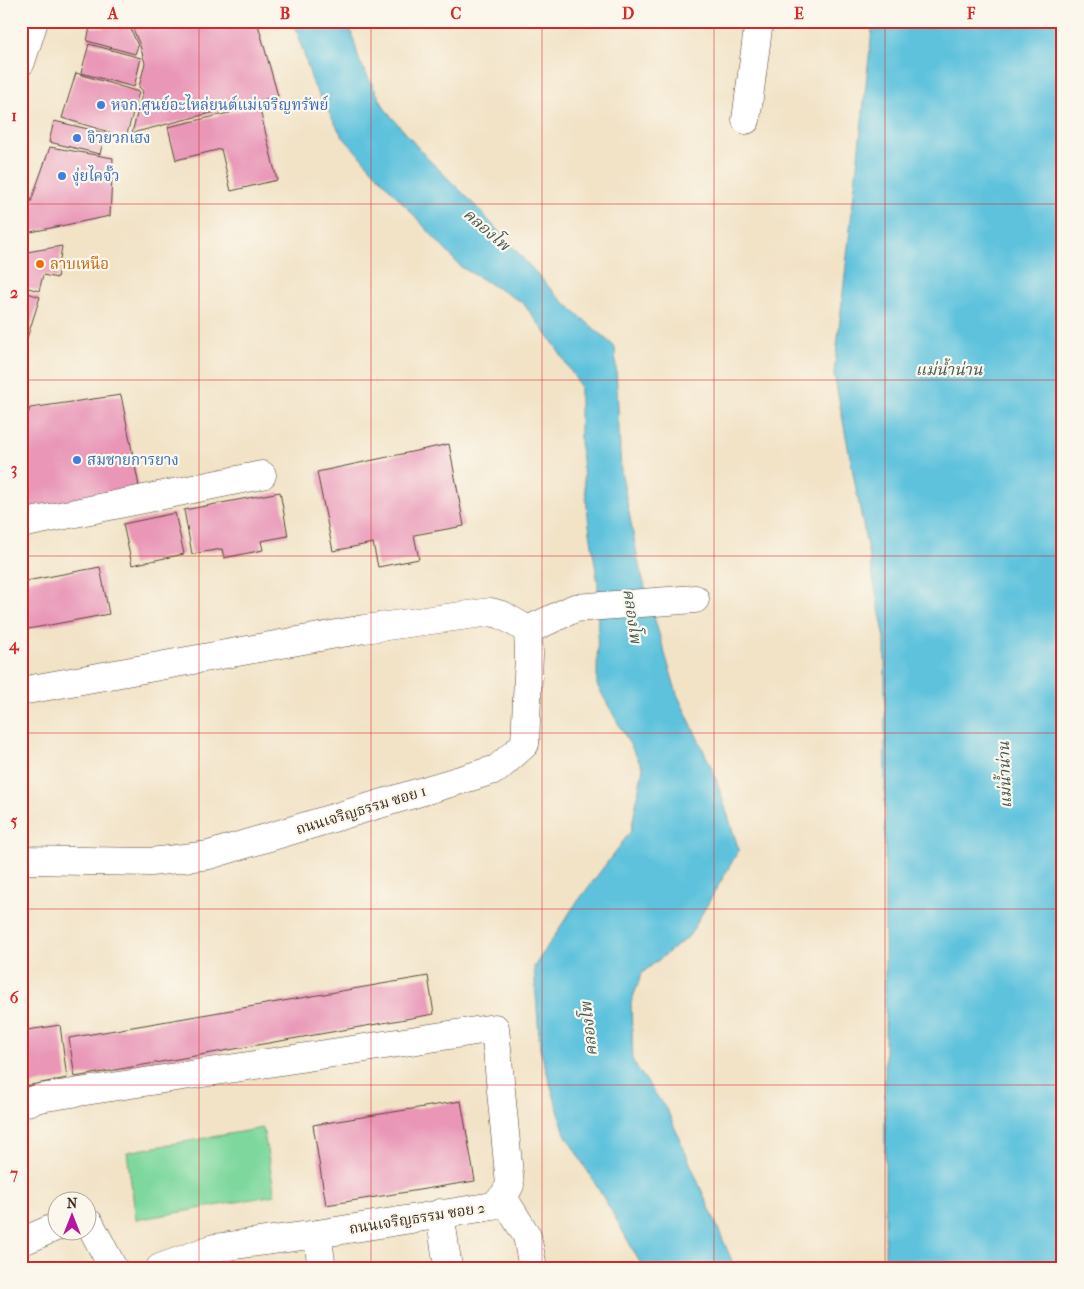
<svg xmlns="http://www.w3.org/2000/svg" width="1084" height="1289" font-family="'IM FELL French Canon','Noto Serif Thai',serif">
<style>
.green{fill:#7ed89e;stroke:#5c815e}
.water{fill:#5fc2dd;stroke:#4d767e}
.building{fill:#e996b7}
.lines{fill:none;stroke-linecap:round;stroke-linejoin:round}
.minor-casing{stroke:#564637;stroke-width:29}
.minor{stroke:#fff;stroke-width:28}
.grid{fill:none;stroke:#d62828;stroke-width:1;stroke-opacity:0.55}
.shop-dot{fill:#3f7fe0;stroke:#fbf7ec;stroke-width:2}
.food-dot{fill:#e8710a;stroke:#fbf7ec;stroke-width:2}
.labels{text-anchor:middle;stroke-width:4.5;stroke-linejoin:round;paint-order:stroke}
.shop-label{font-size:15px;fill:#366cbe;stroke:#fbf7ec;text-anchor:start}
.food-label{font-size:15px;fill:#c56008;stroke:#fbf7ec;text-anchor:start}
.street-label{font-size:15px;fill:#3b2a1e;stroke:#fbf7ec}
.water-label{font-size:16px;font-style:italic;fill:#465857;stroke:#fbf7ec}
.neatline{fill:none;stroke:#d62828;stroke-width:2}
.grid-label{font-size:16px;text-anchor:middle;font-weight:bold;fill:#d62828}
</style>
<rect width="100%" height="100%" fill="#fbf7ec"/>
<filter id="ink" filterUnits="userSpaceOnUse"><feTurbulence type="fractalNoise" baseFrequency=".02" numOctaves="2"/><feDisplacementMap in="SourceGraphic" scale="10" xChannelSelector="R" yChannelSelector="G"/><feConvolveMatrix kernelMatrix="1 2 1 2 8 2 1 2 1" color-interpolation-filters="sRGB"/></filter>
<filter id="wash" filterUnits="userSpaceOnUse"><feTurbulence type="fractalNoise" baseFrequency=".0096" numOctaves="4" result="noise"/><feDisplacementMap in="SourceGraphic" scale="20" xChannelSelector="R" yChannelSelector="G"/><feGaussianBlur stdDeviation="1.12" result="paint"/><feColorMatrix in="noise" values="0 0 0 0 0 0 0 0 0 0 0 0 0 0 0 0 0 1.4 0 .05"/><feComposite in="paint" operator="in"/></filter>
<g filter="url(#wash)">
<rect width="100%" height="100%" fill="#f2e3c7"/>
<path class="green" d="M263 1128 275 1195 136 1220 127 1152Z"/>
<g class="water">
<path d="M294 21H349L359 60 385 109 426 157 471 201 557 296 615 347 621 471 640 570 677 694 714 773 739 850 689 936 642 973 631 1003 633 1062 668 1112 735 1268H643L611 1210 565 1134 540 1049 534 967 572 909 631 831 643 768 597 685 598 584 589 525 580 442V386L554 344 523 303 461 267 342 136 313 84Z"/>
<path d="M873 21H1063V1268H885V639L834 374Z"/>
</g>
<g id="blocks">
<g class="building">
<path d="M91 21H121V22L103 26 90 25Z"/>
<path d="M130 21H257L278 96 132 133 143 91 139 87 145 63 140 46Z"/>
<path d="M128 23 138 46 135 54 87 41 90 27 102 28Z"/>
<path d="M89 44 141 58 134 87 81 73Z"/>
<path d="M76 73 139 92 126 137 62 118Z"/>
<path d="M259 106 277 180 231 191 221 149 176 160 168 127Z"/>
<path d="M54 121 105 133 100 154 49 142Z"/>
<path d="M50 147 113 158 110 216 21 234V230Z"/>
<path d="M62 246 57 278 43 275 39 291 21 286V253Z"/>
<path d="M21 291 40 297 22 354H21Z"/>
<path d="M121 395 140 491 21 514V429L23 428 30 408Z"/>
<path d="M449 444 464 526 414 535 419 559 378 567 373 543 333 551 317 472Z"/>
<path d="M280 492 288 536 261 541 263 550 224 558 222 549 192 554 184 510Z"/>
<path d="M175 513 184 554 132 565 123 524Z"/>
<path d="M100 567 109 614 23 630 21 621V582Z"/>
<path d="M428 976 434 1014 75 1077 69 1038Z"/>
<path d="M60 1025 67 1078 21 1087V1031Z"/>
<path d="M461 1101 475 1181 326 1205 313 1125Z"/>
</g>
</g>
</g>
<g filter="url(#ink)">
<use href="#blocks" fill-opacity="0" stroke="#564637" stroke-width="1"/>
<g class="lines">
<g class="minor-casing">
<g id="minor">
<path d="M21 62 34 21"/>
<path d="M746 120 759 21"/>
<path d="M21 524 262 475"/>
<path d="M21 691 364 629 491 612 502 615 528 630"/>
<path d="M21 860 151 862 209 855 497 769 525 744 529 654 528 630 575 608 695 599"/>
<path d="M21 1104 40 1098 495 1028 510 1185 503 1197 493 1206 317 1234 214 1248 160 1268"/>
<path d="M503 1197 527 1236 533 1268"/>
<path d="M440 1213 448 1268"/>
<path d="M88 1224H90L113 1268"/>
<path d="M317 1234 322 1268"/>
<path d="M21 1242 58 1226"/>
</g>
</g>
<use href="#minor" class="minor"/>
</g>
</g>
<path class="grid" d="M199 21V1268M371 21V1268M542 21V1268M714 21V1268M885 21V1268M21 204H1063M21 380H1063M21 556H1063M21 733H1063M21 909H1063M21 1085H1063"/>
<g class="shop-dot">
<circle cx="101" cy="105" r="5"/>
<circle cx="77" cy="138" r="5"/>
<circle cx="62" cy="176" r="5"/>
<circle cx="77" cy="460" r="5"/>
</g>
<circle class="food-dot" cx="40" cy="264" r="5"/>
<g class="labels">
<g class="shop-label">
<text x="111" y="110">หจก.ศูนย์อะไหล่ยนต์แม่เจริญทรัพย์</text>
<text x="87" y="143">จิวยวกเฮง</text>
<text x="72" y="181">งุ่ยไคจั๊ว</text>
<text x="87" y="465">สมชายการยาง</text>
</g>
<g class="food-label">
<text x="50" y="269">ลาบเหนือ</text>
</g>
<g class="street-label">
<text transform="translate(361 810) rotate(-17)" y="5">ถนนเจริญธรรม ซอย 1</text>
<text transform="translate(417 1218) rotate(-9)" y="5">ถนนเจริญธรรม ซอย 2</text>
</g>
<g class="water-label">
<text transform="translate(487 229) rotate(41)" y="6">คลองโพ</text>
<text x="949" y="375">แม่น้ำน่าน</text>
<text transform="translate(633 616) rotate(82)" y="6">คลองโพ</text>
<text transform="translate(1004 775) rotate(-92)" y="6">แม่น้ำน่าน</text>
<text transform="translate(588 1029) rotate(-96)" y="6">คลองโพ</text>
</g>
</g>
<rect width="1084" height="1289" fill="none" stroke="#fbf7ec" stroke-width="55"/>
<g transform="translate(72 1216)"><circle r="24" fill="#fbf7ec" stroke="#aea59a"/>
<path d="M0-4L9 19L0 12L-9 19Z" fill="#b5179e"/>
<text y="-8" font-size="14" font-weight="bold" text-anchor="middle" fill="#3b2a1e">N</text>
</g>
<rect x="28" y="28" width="1028" height="1234" class="neatline"/>
<g class="grid-label">
<text x="113" y="19">A</text>
<text x="285" y="19">B</text>
<text x="456" y="19">C</text>
<text x="628" y="19">D</text>
<text x="799" y="19">E</text>
<text x="971" y="19">F</text>
<text x="14" y="121">1</text>
<text x="14" y="298">2</text>
<text x="14" y="474">3</text>
<text x="14" y="650">4</text>
<text x="14" y="826">5</text>
<text x="14" y="1003">6</text>
<text x="14" y="1179">7</text>
</g>
</svg>
